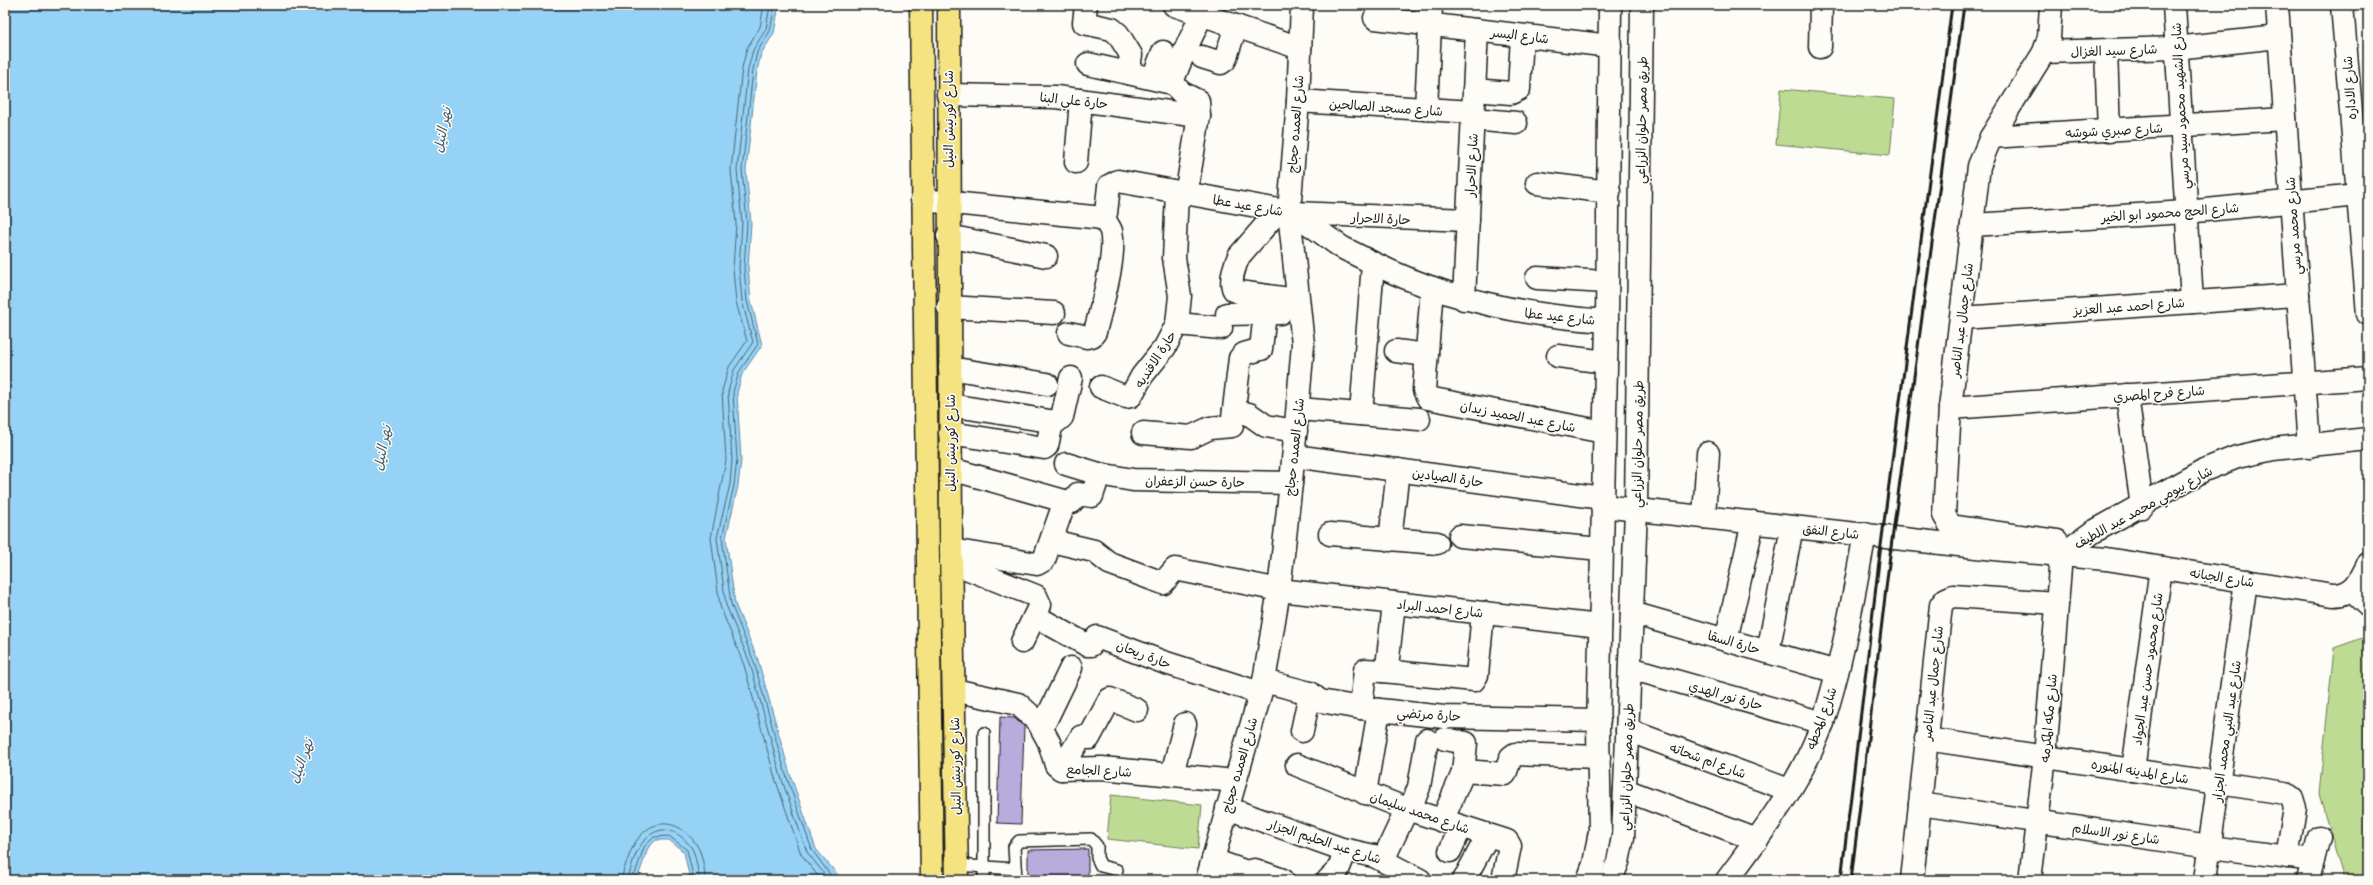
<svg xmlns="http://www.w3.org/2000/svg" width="2373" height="885" font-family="'Indie Flower','Playpen Sans Arabic',sans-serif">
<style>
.green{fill:#bedb93;stroke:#6d7c58}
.water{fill:#95d2f5;stroke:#65899e}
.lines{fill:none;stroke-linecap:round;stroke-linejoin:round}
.shore{stroke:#4c6573;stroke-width:1}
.building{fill:#b8acdd;stroke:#1c1c1c}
.lane-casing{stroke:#1c1c1c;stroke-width:14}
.street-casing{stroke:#1c1c1c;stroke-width:25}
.highway-casing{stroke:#1c1c1c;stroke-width:25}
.lane{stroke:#fdfcf7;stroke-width:11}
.street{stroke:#fdfcf7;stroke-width:22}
.highway{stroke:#f5e382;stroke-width:22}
.rail{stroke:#1c1c1c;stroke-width:3}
.labels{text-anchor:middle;stroke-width:3;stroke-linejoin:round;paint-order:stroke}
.street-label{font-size:13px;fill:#1c1c1c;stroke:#fdfcf7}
.water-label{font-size:14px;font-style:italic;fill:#465c68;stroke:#fdfcf7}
</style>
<rect width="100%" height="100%" fill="#fdfcf7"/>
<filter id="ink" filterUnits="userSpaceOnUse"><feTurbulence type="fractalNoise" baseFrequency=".025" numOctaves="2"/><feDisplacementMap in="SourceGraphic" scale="8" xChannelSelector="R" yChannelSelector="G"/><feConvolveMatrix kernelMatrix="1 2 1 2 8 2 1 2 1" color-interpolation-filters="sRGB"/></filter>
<g filter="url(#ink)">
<g class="green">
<path d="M1781 89 1895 99 1890 155 1776 144Z"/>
<path d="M2368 636V880H2344L2319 794 2334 648Z"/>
<path d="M1111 795 1202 805 1198 849 1107 839Z"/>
</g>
<path class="water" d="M5 5H779L774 33 761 54 757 71 746 170 751 223 748 268 751 301 762 345 742 374 737 393 741 460 738 486 726 538 735 604 758 660 790 774 816 849 837 874 839 880H690L684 852 669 840H656L648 848 637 880H5Z"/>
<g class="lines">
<g class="shore">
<path d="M764 5 760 27 747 48 742 68 731 170 736 223 733 269 736 302 747 341 729 367 722 391 726 460 711 538 720 606 744 665 775 778 801 854 821 880"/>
<path d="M770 5 766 29 753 50 748 69 737 170 742 223 739 268 742 301 753 342 734 370 728 392 732 460 730 484 717 538 726 605 750 663 781 777 807 852 829 880"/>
<path d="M775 5 770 31 757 52 753 70 742 170 747 223 744 268 747 301 758 344 739 372 733 392 737 460 734 485 722 538 731 604 754 662 786 775 812 850 834 880"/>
<path d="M622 880C622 872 626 864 629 856 641 821 673 811 696 844 702 852 705 870 705 880"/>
<path d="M628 880C629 873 632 866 634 859 645 829 669 818 691 847 696 854 698 871 699 880"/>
<path d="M633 880 644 847 654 837 669 836 687 850 694 880"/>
</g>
</g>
<g class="building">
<path d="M1000 717 1014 718 1024 726 1021 824 997 823Z"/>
<path d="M1088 849V880H1028V850Z"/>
</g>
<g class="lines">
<g class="lane-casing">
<g id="lane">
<path d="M957 865 1015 869"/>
<path d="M984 880V733"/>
<path d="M1016 880 1014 847 1019 841 1091 839 1097 846V858L1101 866 1117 870"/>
</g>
</g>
<g class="street-casing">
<g id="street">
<path d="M1086 5 1084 23 1112 29 1118 34 1131 55 1128 73"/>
<path d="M1174 5 1300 48"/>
<path d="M2051 5 2049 37 2044 52 1991 137 1979 166 1950 408 1944 515 1950 525 1956 527 2057 541"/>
<path d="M2174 5 2192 302"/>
<path d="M2277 5 2309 446"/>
<path d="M2342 5 2368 314"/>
<path d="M1375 18 1610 46"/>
<path d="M1820 47 1821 5"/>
<path d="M2106 51 2109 131"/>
<path d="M2044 52 2175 48 2279 37"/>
<path d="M1202 57 1221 63 1225 60 1236 26"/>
<path d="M1088 64 1172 83 1182 93 1198 101 1199 116 1186 195"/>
<path d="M1153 78 1163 52"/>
<path d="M1172 83C1180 59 1191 38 1202 14"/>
<path d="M1474 90 1511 93 1519 89 1522 36"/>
<path d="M948 95 1056 97 1199 116"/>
<path d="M1298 101 1473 112"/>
<path d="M1426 109 1431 5"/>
<path d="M1473 119 1516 123"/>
<path d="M1991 137 2285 119"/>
<path d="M1076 162 1081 100"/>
<path d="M1537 183 1609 192"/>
<path d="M922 200 1103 218 1106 213 1109 186 1118 181 1279 210C1304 216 1321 234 1343 248 1353 253 1363 258 1373 263 1447 300 1525 316 1607 321"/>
<path d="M1279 210 1239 256C1235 265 1229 281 1234 290L1239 292 1297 300"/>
<path d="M1294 213 1468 220"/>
<path d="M1972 225 2186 212 2368 194"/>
<path d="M948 236 1046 256"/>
<path d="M1537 278 1607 282"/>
<path d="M1432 288 1424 390 1428 398 1604 432"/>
<path d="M1464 299 1477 30"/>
<path d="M948 307 1054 313"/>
<path d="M1227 314 1280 313"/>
<path d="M1961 318 2298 295"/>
<path d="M1177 324 1221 328"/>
<path d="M1069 333 1087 337 1092 336 1095 332C1101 308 1117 255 1111 231 1109 226 1106 222 1103 218"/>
<path d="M1396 351 1427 355"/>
<path d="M1558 356 1606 362"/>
<path d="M950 368 1047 384"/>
<path d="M1101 387 1126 397 1131 396 1142 376 1165 347 1177 324 1180 296 1174 258 1177 193"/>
<path d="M2127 395 2142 507"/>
<path d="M950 405 1056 422 1062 417 1071 378"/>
<path d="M1950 408 2368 378"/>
<path d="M1299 409 1419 419"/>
<path d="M1234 411 1249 414 1266 426 1296 431"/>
<path d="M1361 414 1373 264"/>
<path d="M950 433 1044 448 1047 446 1052 423"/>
<path d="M1143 433 1191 437 1210 428 1232 426 1240 358 1244 354 1261 349 1265 313"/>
<path d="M1294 456 1602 498"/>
<path d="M1066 464 1099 474 1133 480 1291 483"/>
<path d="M951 469 1068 502H1072L1078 494 1092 496 1099 474"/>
<path d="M1602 506 2004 550 2106 559 2333 595C2354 595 2360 581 2368 564"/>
<path d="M1704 517 1708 453"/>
<path d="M1330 534 1437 543"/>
<path d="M1460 536 1601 549"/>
<path d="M1390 540 1398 470"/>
<path d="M1052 541 1094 551 1109 563 1163 583 1175 569 1279 590 1600 626"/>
<path d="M951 550 1037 564 1044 560 1065 501"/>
<path d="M2061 555 2093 532 2204 470 2237 457 2273 449 2368 439"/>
<path d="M951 562 1036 596 1040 605 1022 642"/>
<path d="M2351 590 2368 606"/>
<path d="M1632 613 1837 672"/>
<path d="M1035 616 1087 645H1091L1097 637 1163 662 1260 693"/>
<path d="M1726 640 1753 522"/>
<path d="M1768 652 1792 527"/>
<path d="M1630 668 1823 723"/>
<path d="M1383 671 1474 680 1477 675 1483 613"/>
<path d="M1264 681 1310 693 1320 701 1361 708 1444 717 1599 720"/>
<path d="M954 690 1018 704 1038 722 1049 742 1056 765 1061 769 1102 768 1235 781"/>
<path d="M1361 708 1365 670 1383 671 1387 667 1394 603"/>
<path d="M1042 728 1071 668"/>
<path d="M1627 730 1789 790"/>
<path d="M1302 731 1310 693"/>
<path d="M1926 739 2285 793 2292 798 2295 808 2287 857"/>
<path d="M1297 765 1407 809 1507 841 1510 846 1503 880"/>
<path d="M1061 769 1081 737 1089 738 1110 699 1137 710"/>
<path d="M2133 770 2161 568"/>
<path d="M1463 771 1505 774 1511 757 1515 754 1599 757"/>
<path d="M1172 774 1185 724"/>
<path d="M1625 790 1757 840"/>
<path d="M1365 793 1379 710"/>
<path d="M1920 804 2210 847 2313 860"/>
<path d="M1227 808 1342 849 1374 856 1420 880"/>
<path d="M1410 810 1419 787 1427 740"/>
<path d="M1442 821 1463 773 1466 743 1445 739"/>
<path d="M1450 851 1461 827"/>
<path d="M1213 860 1247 872 1255 870 1283 880"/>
<path d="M1383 860 1407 809"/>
<path d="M1207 880 1264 681 1279 590 1291 483 1303 344 1289 212 1298 101 1302 5"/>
<path d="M1328 880 1338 870 1346 850"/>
<path d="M1464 880 1488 835"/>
<path d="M1588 880 1594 864 1600 831 1598 731 1607 321 1610 5"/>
<path d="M1611 880 1618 862 1623 837 1636 510 1642 5"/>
<path d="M1727 880C1763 832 1803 779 1823 722 1843 661 1853 597 1865 534"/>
<path d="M1912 880 1941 605 1946 599 1953 596 2057 603"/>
<path d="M2030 880 2045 757 2061 555"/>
<path d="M2205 880 2246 581"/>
<path d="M2308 880 2319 837"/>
</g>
</g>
<g class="highway-casing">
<g id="highway">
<path d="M921 5 932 880"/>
<path d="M949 5 951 550 957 880"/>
</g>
</g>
<use href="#lane" class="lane"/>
<use href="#street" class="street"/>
<use href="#highway" class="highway"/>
<g class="rail">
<path d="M1841 880 1880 553 1952 5"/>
<path d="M1851 880 1890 555 1964 5"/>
</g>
</g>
</g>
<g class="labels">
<g class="street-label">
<text transform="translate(1520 35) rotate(7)" y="5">شارع اليسر</text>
<text transform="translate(2114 50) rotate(-2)" y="5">شارع سيد الغزال</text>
<text transform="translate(2349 88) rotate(-94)" y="5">شارع الاداره</text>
<text transform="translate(1074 100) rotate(6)" y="5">حارة علي البنا</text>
<text transform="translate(2180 106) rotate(-93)" y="5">شارع الشهيد محمود سيد مرسي</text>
<text transform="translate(1386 107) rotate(4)" y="5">شارع مسجد الصالحين</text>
<text transform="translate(948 119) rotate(-90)" y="5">شارع كورنيش النيل</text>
<text transform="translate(1641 120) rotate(-89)" y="5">طريق مصر حلوان الزراعي</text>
<text transform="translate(1295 124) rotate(-86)" y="5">شارع العمده حجاج</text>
<text transform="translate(2114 130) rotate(-3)" y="5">شارع صبري شوشه</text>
<text transform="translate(1471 165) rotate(-87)" y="5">شارع الاحرار</text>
<text transform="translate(1248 205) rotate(10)" y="5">شارع عيد عطا</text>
<text transform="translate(2170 212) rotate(-4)" y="5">شارع الحج محمود ابو الخير</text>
<text transform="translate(1381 218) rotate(3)" y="5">حارة الاحرار</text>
<text transform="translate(2293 226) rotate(-94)" y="5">شارع محمد مرسي</text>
<text transform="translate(2129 306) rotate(-4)" y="5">شارع احمد عبد العزيز</text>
<text transform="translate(1560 316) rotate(6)" y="5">شارع عيد عطا</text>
<text transform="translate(1961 320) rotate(-83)" y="5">شارع جمال عبد الناصر</text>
<text transform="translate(1155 359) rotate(-57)" y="5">حارة الافنديه</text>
<text transform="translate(2159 393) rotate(-4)" y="5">شارع فرح المصري</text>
<text transform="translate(1518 416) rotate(11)" y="5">شارع عبد الحميد زيدان</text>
<text transform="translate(950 443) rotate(-90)" y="5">شارع كورنيش النيل</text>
<text transform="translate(1637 444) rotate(-89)" y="5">طريق مصر حلوان الزراعي</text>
<text transform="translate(1294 447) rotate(-84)" y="5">شارع العمده حجاج</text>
<text transform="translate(1448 477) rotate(8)" y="5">حارة الصيادين</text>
<text transform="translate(1195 481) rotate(1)" y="5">حارة حسن الزعفران</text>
<text transform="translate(2143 507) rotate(-29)" y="5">شارع بيومي محمد عبد اللطيف</text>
<text transform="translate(1831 531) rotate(6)" y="5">شارع النفق</text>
<text transform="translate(2222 577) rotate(9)" y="5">شارع الجبانه</text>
<text transform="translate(1440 608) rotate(6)" y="5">شارع احمد البراد</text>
<text transform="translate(1734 642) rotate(16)" y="5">حارة السقا</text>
<text transform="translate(1144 654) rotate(21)" y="5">حارة ريحان</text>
<text transform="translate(2147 669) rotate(-82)" y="5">شارع محمود حسن عبد الجواد</text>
<text transform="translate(1932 683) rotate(-84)" y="5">شارع جمال عبد الناصر</text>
<text transform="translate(1726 695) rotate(16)" y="5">حارة نور الهدي</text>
<text transform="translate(1429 714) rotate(4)" y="5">حارة مرتضي</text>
<text transform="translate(1821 718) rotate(-70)" y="5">شارع المحطه</text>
<text transform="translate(2048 718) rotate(-85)" y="5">شارع مكه المكرمه</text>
<text transform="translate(2226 731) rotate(-82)" y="5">شارع عبد النبي محمد الجزار</text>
<text transform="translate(1708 760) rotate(20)" y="5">شارع ام شحاته</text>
<text transform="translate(1239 765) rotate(-74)" y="5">شارع العمده حجاج</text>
<text transform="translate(955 766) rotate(-91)" y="5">شارع كورنيش النيل</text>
<text transform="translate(1626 767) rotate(-88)" y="5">طريق مصر حلوان الزراعي</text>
<text transform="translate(1099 770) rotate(3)" y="5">شارع الجامع</text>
<text transform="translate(2140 771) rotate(9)" y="5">شارع المدينه المنوره</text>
<text transform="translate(1420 812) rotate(19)" y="5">شارع محمد سليمان</text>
<text transform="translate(2116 833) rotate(8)" y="5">شارع نور الاسلام</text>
<text transform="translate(1325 841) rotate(18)" y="5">شارع عبد الحليم الجزار</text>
</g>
<g class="water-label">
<text transform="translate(442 130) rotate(-79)" y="5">نهر النيل</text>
<text transform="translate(382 448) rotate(-79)" y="5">نهر النيل</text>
<text transform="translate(301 761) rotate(-70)" y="5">نهر النيل</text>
</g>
</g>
<rect width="2373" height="885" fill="none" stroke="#fdfcf7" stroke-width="20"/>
<rect x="10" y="10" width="2353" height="865" fill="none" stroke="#1c1c1c" stroke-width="1.5" filter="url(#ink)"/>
</svg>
